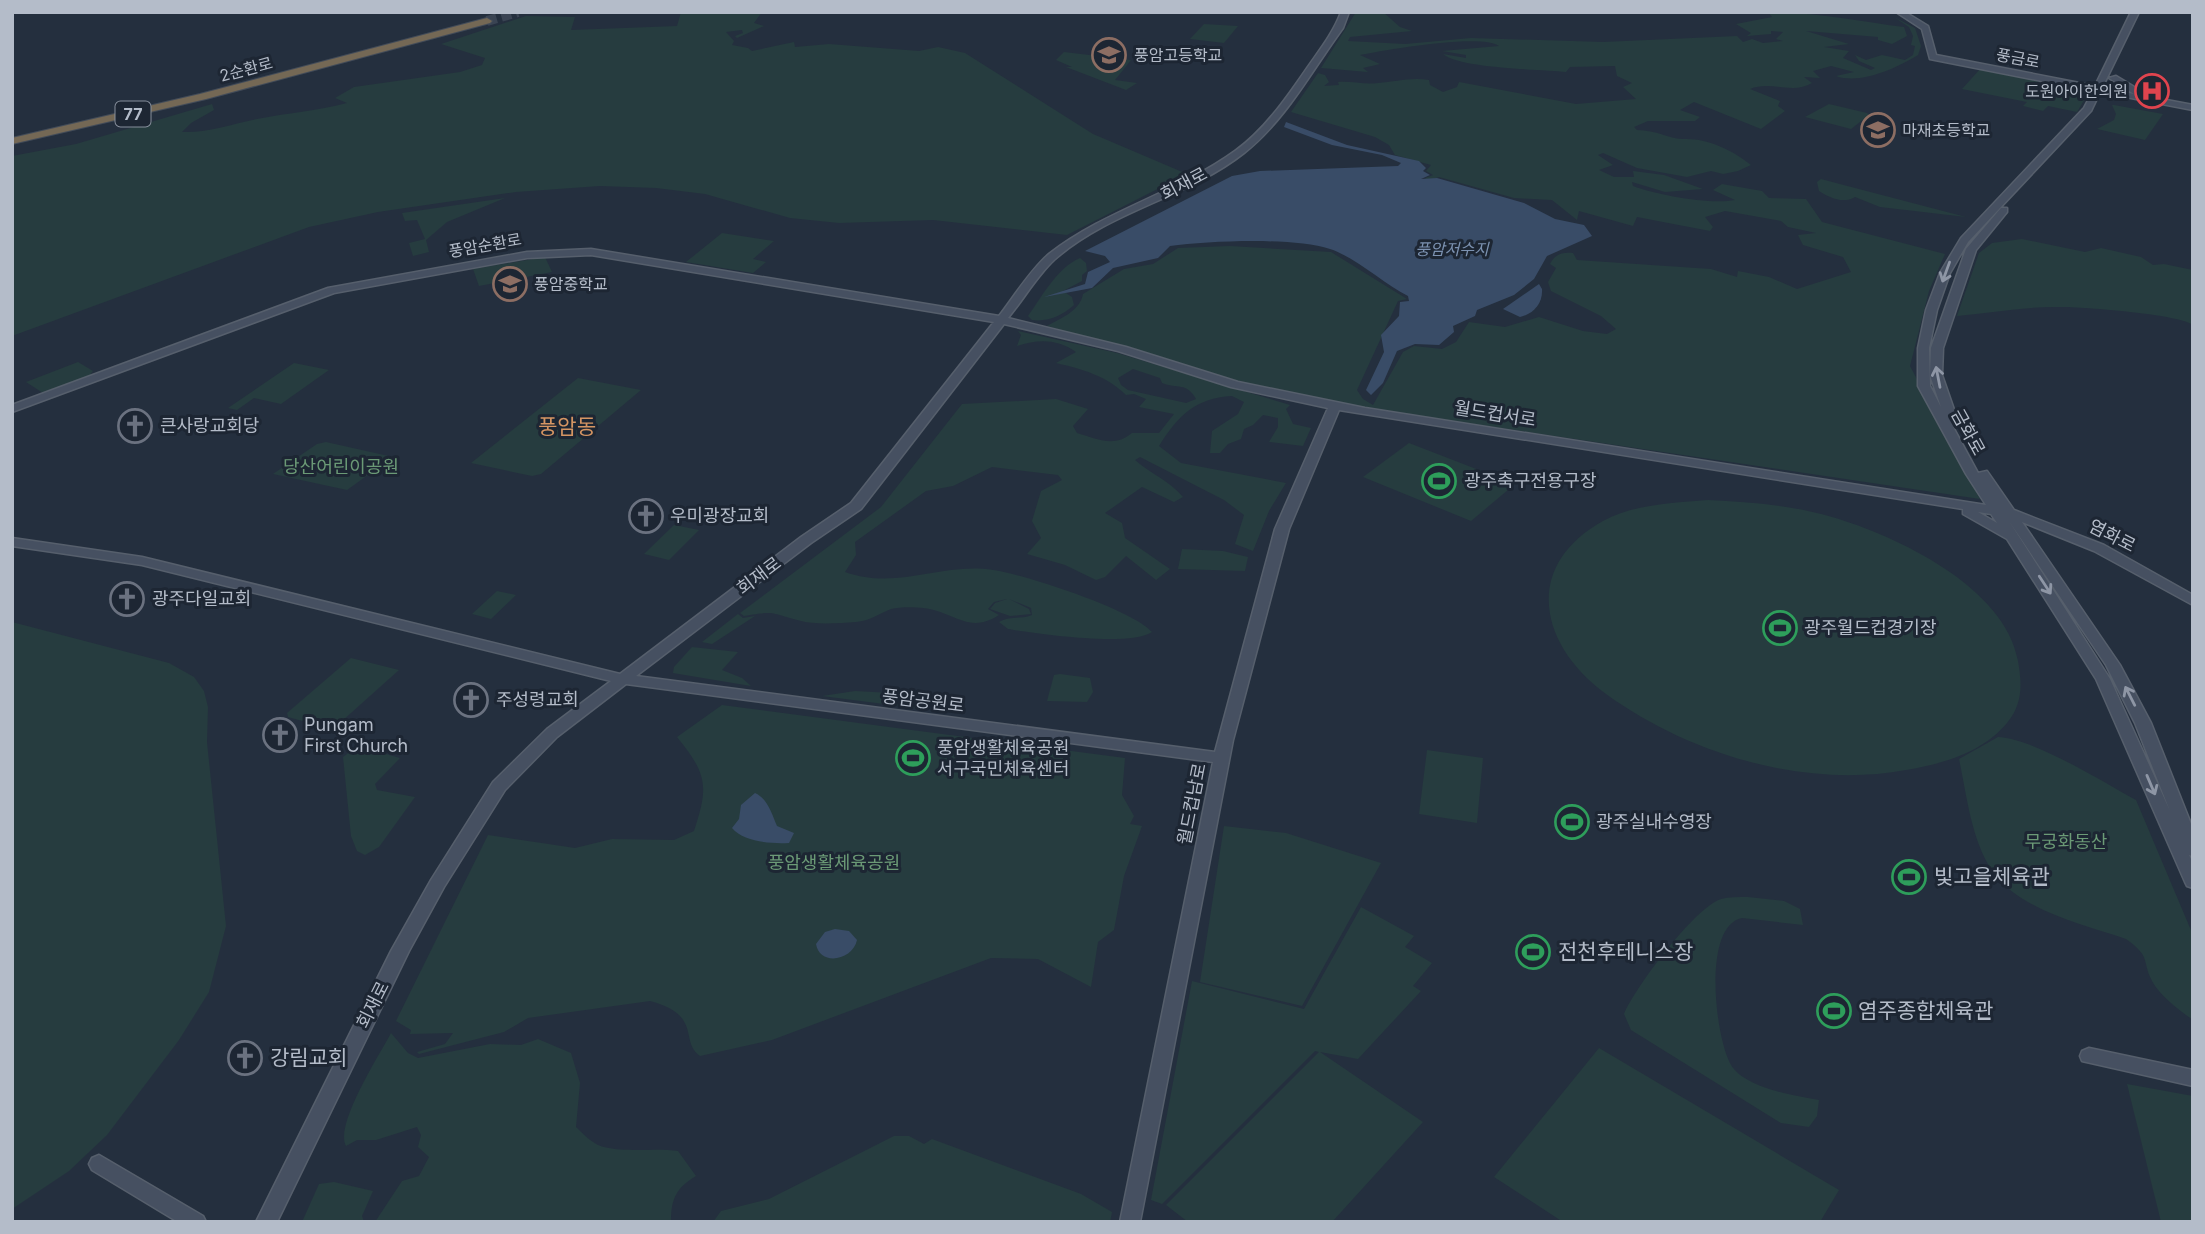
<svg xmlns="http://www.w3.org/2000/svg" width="2205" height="1234" font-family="Inter,'Noto Sans KR',sans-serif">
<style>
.green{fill:#263c3f;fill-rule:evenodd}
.water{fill:#394c67}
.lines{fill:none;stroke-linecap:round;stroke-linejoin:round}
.highway-tunnel{stroke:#3a4453;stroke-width:10;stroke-dasharray:10 5;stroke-linecap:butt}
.secondary-casing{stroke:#565f6c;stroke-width:3}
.highway-casing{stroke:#434c59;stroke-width:2}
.secondary{fill:#465061;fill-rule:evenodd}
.highway{fill:#746855;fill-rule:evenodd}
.oneway{stroke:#8e96a5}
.labels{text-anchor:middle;stroke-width:6;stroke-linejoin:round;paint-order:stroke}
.far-poi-label{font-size:16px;fill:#b4bcc9;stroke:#1d2633;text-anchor:start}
.far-street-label{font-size:16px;fill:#b4bcc9;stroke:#1d2633}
.shield{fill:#1d2633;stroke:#878f9c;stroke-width:2}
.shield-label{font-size:16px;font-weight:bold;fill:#b4bcc9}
.far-water-label{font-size:16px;font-style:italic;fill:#7c92b1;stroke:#1d2633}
.street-label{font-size:18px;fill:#b4bcc9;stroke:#1d2633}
.poi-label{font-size:18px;fill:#b4bcc9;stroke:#1d2633;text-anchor:start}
.park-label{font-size:18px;fill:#6b9a76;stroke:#1d2633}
.quarter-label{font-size:21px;fill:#d59563;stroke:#1d2633}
.near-poi-label{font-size:21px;fill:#b4bcc9;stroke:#1d2633;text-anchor:start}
</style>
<rect width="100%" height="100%" fill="#242f3e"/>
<g class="green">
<path d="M681 12H762L754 23 764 26 737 38 735 36 743 33 742 30 726 32 734 41 732 45 748 48 752 51 794 42 795 47 829 44 919 51 938 47 965 53 1093 134 1187 174 1067 235 933 220 839 223 790 218 705 194 656 188 600 186 516 192 378 212 309 227 12 336V156L76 144 212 104 214 110 191 123 182 132C209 133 231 124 257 119 287 113 317 111 347 103L335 98 354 87 460 72 482 65 485 58 441 44 526 16 575 17 571 30 677 26Z"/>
<path d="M1356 12H1383L1400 27 1412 31 1350 37 1348 41 1405 44 1471 38 1603 42 1737 36 1743 42 1752 39 1763 43 1783 41 1776 39 1783 32 1771 31V34L1747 36 1751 33 1736 24 1772 17 1768 12C1816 12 1858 21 1904 27L1907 36 1892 44 1878 40V37L1806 31 1849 44 1824 47 1849 51 1843 58 1871 70 1875 68 1859 61 1855 55 1866 60 1882 55 1905 60 1913 55 1915 46 1911 45 1913 36 1909 27 1894 17 1915 28 1921 46 1918 55C1897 68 1860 85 1836 76L1854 72 1831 66 1813 71 1820 78 1804 77 1812 83C1793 95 1770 80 1750 89L1780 101 1778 106 1785 111 1761 129 1694 102 1680 110 1700 117 1695 121H1648L1634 127 1637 130C1657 130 1671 140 1686 139 1709 139 1732 150 1751 165L1738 171 1723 174 1711 171 1687 177 1637 168 1603 153 1598 155 1613 165 1599 170 1614 177H1634L1633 171 1664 175 1703 189 1665 192 1632 182 1633 186C1657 195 1711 205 1735 200L1713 190 1722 184 1762 191 1769 198 1806 199 1822 222 1945 254 1929 291 1910 366 1980 499 1346 405 1259 387 1047 326C1061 318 1080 311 1083 294L1124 269 1153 264 1178 248 1230 246 1331 252 1407 299 1398 301 1357 390 1363 399 1373 405 1403 352 1414 346 1442 349 1456 342 1469 322 1505 327 1539 317 1583 331 1607 334 1616 329 1601 316 1551 291 1548 282 1556 268 1550 264C1555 254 1562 252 1573 253L1577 260 1711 269 1737 277 1738 271 1769 277 1797 289 1851 272 1843 257 1803 245 1798 235 1816 233 1788 227 1781 221 1725 211 1705 217 1713 227 1710 231 1637 217 1633 226 1579 211 1577 220 1552 200 1514 198 1439 177 1428 181 1425 178 1433 175 1426 171 1431 165 1395 155 1389 145 1375 137 1291 112 1318 73 1325 75 1329 82 1324 86 1339 85 1338 82C1352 81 1365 85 1378 83 1395 82 1411 77 1429 80L1430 85 1443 92 1457 87 1459 82 1576 104 1636 99 1623 87 1632 83 1617 76 1615 66 1570 67 1566 72C1541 69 1461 69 1443 54L1466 58V55L1442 51 1499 46C1481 33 1385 50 1360 55L1380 64 1363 68 1368 72 1321 68Z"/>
<path d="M1204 24 1238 26 1224 43 1190 39Z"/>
<path d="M1064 52 1131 60 1115 80 1137 83 1126 90 1066 67H1072L1056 60Z"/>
<path d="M1981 68 2038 80 2033 87 2086 97 2077 112 2048 106 2043 111 2023 106 2027 102 1962 89Z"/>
<path d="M1829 104 1867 113 1869 115 1851 129 1805 117Z"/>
<path d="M2112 105H2114L2163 114 2145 140 2097 129 2114 120 2116 114Z"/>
<path d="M1821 179 1836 183 1966 217 1880 207 1855 197C1843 204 1830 198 1819 191L1817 182Z"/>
<path d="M505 198 447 222 426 240 429 252 413 256 409 243 425 239 417 220 405 221 402 213Z"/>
<path d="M722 233 774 241 753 259 766 262 753 273 686 262Z"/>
<path d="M2022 239 2085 252 2101 248 2141 257 2153 265 2164 264 2193 270V325C2181 314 2075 306 2054 307 2022 307 1989 313 1957 316L1979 253 1992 243Z"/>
<path d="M545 257 552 272 479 286 473 269Z"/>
<path d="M1080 258 1086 263 1087 271 1082 275V281L1063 291 1072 297 1074 305C1061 316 1049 322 1032 320L1028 316C1043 295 1057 268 1080 258Z"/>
<path d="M1018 331 1117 353 1290 405 1286 409 1293 424 1311 428 1303 446 1269 442 1278 427V418L1263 415 1253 425 1244 429 1241 439 1228 444 1220 453H1210L1212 431 1238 414 1244 402 1232 396C1195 398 1178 416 1159 446L1181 463 1286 483 1269 511 1253 551 1235 544 1244 515 1224 500 1140 457 1135 460C1151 474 1170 481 1183 497L1174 502 1142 487 1105 513 1122 523 1125 538 1170 569 1156 580 1126 556 1105 577 1096 580 1065 565 1027 554 1041 538 1032 521 1041 491 1062 480 1058 475 992 467 953 486 926 491 855 542 856 555 845 572C898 591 941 562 993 570 1024 574 1134 610 1152 632 1130 647 1037 634 1008 629L999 622C1011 615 1020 620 1032 615L1031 608 1009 599 1029 609 1031 614 1010 616 990 609 995 603 1007 599 994 602 988 609 999 615C968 635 954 611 923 608 914 607 899 607 891 609 878 614 870 621 856 622 839 623 817 625 801 621 772 614 776 610 744 616L740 613 881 507 962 404 1056 399 1088 409 1073 426 1077 433C1098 439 1114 448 1132 433H1159L1174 414 1139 407 1146 399 1134 394 1126 395C1107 376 1082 369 1056 363L1076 352C1057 339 1039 339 1017 346L1021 335ZM1133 369 1160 378 1162 383C1177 389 1187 382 1196 399L1186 403 1128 390 1121 385 1118 378Z"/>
<path d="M78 362 93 371 89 376 43 393 26 382Z"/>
<path d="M294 363 329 370 281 404 254 398 237 410 228 408Z"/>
<path d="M578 378 641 390 541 474 532 476 471 463Z"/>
<path d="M326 442 393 457 347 490 273 474 317 444Z"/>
<path d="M1409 443 1515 484 1471 521 1363 477Z"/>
<path d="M1708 500C1750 502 1791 505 1832 517 1897 536 2005 587 2018 661 2022 684 2023 704 2007 723 1982 753 1942 764 1906 770 1804 789 1689 754 1606 694 1539 645 1522 566 1603 521 1634 504 1673 503 1708 500Z"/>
<path d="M674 525 699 530 669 560 644 554Z"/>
<path d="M1182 549 1223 551 1248 557 1245 571 1178 569Z"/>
<path d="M497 591 516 595 491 619 472 614Z"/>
<path d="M738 614 743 618 755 616 712 644 702 642Z"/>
<path d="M12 622 169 663 194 677 204 691 208 707 207 742 226 926 209 992 179 1040 107 1135 69 1171 12 1209Z"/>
<path d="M692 647 738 652 722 670 742 678 751 686 673 673 674 667Z"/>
<path d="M351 658 399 670 342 721 333 719 324 727 288 717 287 713Z"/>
<path d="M1060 674 1090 678 1093 692 1087 702 1047 701 1054 675Z"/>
<path d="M855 691 909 694 915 708 822 696Z"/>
<path d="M722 705 1125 758 1122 795 1134 816 1130 824 1142 826 1124 876 1114 930 1098 942 1091 987 1038 959 991 958 772 1040 700 1056C679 1041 703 1015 650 1001L528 1018 504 1032 419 1054 417 1052 445 1044 453 1033 410 1034 411 1030 396 1021 488 835 575 848 612 839 674 840 694 831C709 786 707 774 677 737Z"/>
<path d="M1998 737C2035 739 2101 781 2136 800L2193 935V1020C2179 1010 2160 996 2152 981 2141 959 2152 958 2126 939 2083 924 2021 911 1993 872 1971 840 1967 796 1959 759Z"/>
<path d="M358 746 400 758 375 784 377 790 415 797 379 847 365 855 357 851 351 836 343 757Z"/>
<path d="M1427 750 1483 758 1477 823 1419 814Z"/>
<path d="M1224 826 1286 833 1381 863 1302 1006 1200 982Z"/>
<path d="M1748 897 1784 901 1800 909 1803 925 1742 918C1702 926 1715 1037 1731 1065 1745 1088 1795 1096 1819 1100L1817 1116 1809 1127 1781 1123 1631 1030 1624 1014C1635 988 1694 908 1721 899 1729 897 1739 897 1748 897Z"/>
<path d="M1361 907 1414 936 1405 947 1432 963 1413 986 1421 991 1358 1059 1320 1052 1423 1122 1332 1222H1188L1166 1205 1319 1052 1315 1051 1162 1204 1151 1200 1192 981 1304 1009Z"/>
<path d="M391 1033 408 1053 418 1058 490 1044 521 1045 538 1039 571 1053 580 1083 576 1127C582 1133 590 1141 598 1145 620 1154 654 1147 678 1151L696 1176C676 1188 671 1199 671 1222H375L402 1181 419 1176 429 1157 418 1147 421 1135 417 1127 376 1140H357L346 1146C334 1125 380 1054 391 1033Z"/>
<path d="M1599 1048 1839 1190 1820 1222H1563L1494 1177Z"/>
<path d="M2127 1084 2193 1096V1222H2161Z"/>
<path d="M894 1136H909L924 1144 932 1139 1081 1194 1112 1212 1110 1222H713L721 1211 769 1199Z"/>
<path d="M334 1182 373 1191 362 1216 364 1222H302L319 1184Z"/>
</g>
<g class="water">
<path d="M1286 122 1347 145 1419 161 1426 168 1423 171 1430 175 1421 179 1437 178 1524 203 1555 219 1584 225 1592 236 1547 256 1534 279 1514 295 1477 310 1475 316 1453 326 1454 332 1439 345 1415 344 1397 351 1383 383 1371 395 1366 390 1384 352 1381 335 1399 316 1400 302 1409 301 1408 296C1384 284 1355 257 1330 249 1292 237 1210 241 1170 246L1158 258 1113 268 1092 288 1044 297 1085 284 1088 272 1110 262 1105 256 1085 251 1232 176 1260 171 1398 166 1401 163 1382 155 1332 145 1284 127Z"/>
<path d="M1539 284 1542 289C1543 303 1534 314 1520 317L1503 309Z"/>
<path d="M755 793C767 798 772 814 777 826L794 833 789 843C771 844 744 842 732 828L739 819 741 805Z"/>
<path d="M835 929 849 931 857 940C853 960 820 967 816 944L825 932Z"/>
</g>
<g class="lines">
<path class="highway-tunnel" d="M487 21 518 12"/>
<g class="secondary-casing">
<g id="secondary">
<path d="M1341 12H1349L1343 28C1312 70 1286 120 1244 153 1187 198 1109 211 1054 260 1037 276 1023 300 1008 318L1126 347 1238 382 1365 408 1986 505 1966 474 1918 386V348L1926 310 1940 273 1961 238 2084 108 2093 91 1930 59 1922 29 1896 12H1905L1928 26 1936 55 2095 86 2131 12H2139L2102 88 2134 94 2109 78 2116 76 2141 91 2140 95 2193 105V110L2100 92 2091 111 1968 242 1950 273 1937 310 1929 348 1930 386 1941 407 1930 375 1931 348 1966 249 2001 208H2007V212L1976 250 1943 348 1942 375 1959 424 1953 427 1978 473 1987 471 2014 510 2104 545 2193 595V605L2094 551 2022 522 2120 665 2151 723 2193 829V856L2189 855 2193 863V888L2187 886 2185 882 2096 679 2007 539 1963 514V509L1339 410 1289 529 1233 740 1140 1222H1120L1213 762 626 684 557 737 505 790 444 887 409 951 277 1222H256L391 951 431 880 493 782 547 729 611 681 142 565 12 546V538L142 557 620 674 801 537 851 503 994 322 591 255 527 258 334 293 12 412V405L328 288 527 252 591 249 999 316C1013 298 1031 269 1049 254 1105 210 1177 193 1235 151 1264 130 1285 100 1305 71 1318 52 1333 34 1341 12ZM1004 324 1118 351 1231 387 1328 408 1275 529 1215 752 636 676 811 543 861 509ZM1978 512 1991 514 1997 523ZM2009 521 2106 665 2135 723 2170 811 2110 679Z"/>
<path d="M2089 1048 2193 1070V1086L2082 1061 2080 1056 2082 1051Z"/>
<path d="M99 1155 203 1216 206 1222H178L92 1170 89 1164 92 1158Z"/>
</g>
</g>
<g class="highway-casing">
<path id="highway" d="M487 18 492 21 490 23 206 99 12 144V138L200 94Z"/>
</g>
<use href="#secondary" class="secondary"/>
<use href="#highway" class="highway"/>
</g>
<defs><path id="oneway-shaft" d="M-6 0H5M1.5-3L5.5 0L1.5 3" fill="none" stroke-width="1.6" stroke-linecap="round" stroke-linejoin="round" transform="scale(1.75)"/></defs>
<g class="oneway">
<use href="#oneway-shaft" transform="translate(1946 272) rotate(110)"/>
<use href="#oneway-shaft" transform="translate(1938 377) rotate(-101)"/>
<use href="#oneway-shaft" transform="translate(2045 585) rotate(57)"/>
<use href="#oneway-shaft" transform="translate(2130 696) rotate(-117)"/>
<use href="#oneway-shaft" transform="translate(2151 785) rotate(67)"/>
</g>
<defs>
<g id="school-ring" transform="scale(1.75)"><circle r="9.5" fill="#1d2633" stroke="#8d6e63" stroke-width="1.5"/><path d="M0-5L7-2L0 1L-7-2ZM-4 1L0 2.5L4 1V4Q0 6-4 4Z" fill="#8d6e63"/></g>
<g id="hospital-ring" transform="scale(1.75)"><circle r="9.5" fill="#1d2633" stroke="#e0444e" stroke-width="1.5"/><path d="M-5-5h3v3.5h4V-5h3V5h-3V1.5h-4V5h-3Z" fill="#e0444e"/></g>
<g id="church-ring" transform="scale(1.75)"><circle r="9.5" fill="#1d2633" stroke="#6b7280" stroke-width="1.5"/><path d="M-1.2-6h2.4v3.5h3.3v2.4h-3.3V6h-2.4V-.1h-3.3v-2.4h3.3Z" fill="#6b7280"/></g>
<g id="stadium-ring" transform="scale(1.75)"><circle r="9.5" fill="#1d2633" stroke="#2e9e5b" stroke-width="1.5"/><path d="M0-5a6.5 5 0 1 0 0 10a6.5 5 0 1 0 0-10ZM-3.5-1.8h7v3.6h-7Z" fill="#2e9e5b"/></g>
</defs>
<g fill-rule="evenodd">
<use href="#school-ring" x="1109" y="55"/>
<use href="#hospital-ring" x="2152" y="91"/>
<use href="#school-ring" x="1878" y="130"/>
<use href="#school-ring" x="510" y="284"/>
<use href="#church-ring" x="135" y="426"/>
<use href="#stadium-ring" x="1439" y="481"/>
<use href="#church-ring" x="646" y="516"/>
<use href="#church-ring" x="127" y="599"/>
<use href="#stadium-ring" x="1780" y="628"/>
<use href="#church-ring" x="471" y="700"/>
<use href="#church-ring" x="280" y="735"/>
<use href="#stadium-ring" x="913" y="758"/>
<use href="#stadium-ring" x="1572" y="822"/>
<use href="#stadium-ring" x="1909" y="877"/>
<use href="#stadium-ring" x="1533" y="952"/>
<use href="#stadium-ring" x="1834" y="1011"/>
<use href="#church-ring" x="245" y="1058"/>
</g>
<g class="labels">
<g class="far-poi-label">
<text x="1134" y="61">풍암고등학교</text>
<text x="2128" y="97" text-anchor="end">도원아이한의원</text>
<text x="1902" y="136">마재초등학교</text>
<text x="534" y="290">풍암중학교</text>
</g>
<g class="far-street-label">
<text transform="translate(2018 58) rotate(11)" y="6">풍금로</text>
<text transform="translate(246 69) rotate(-15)" y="6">2순환로</text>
<text transform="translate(485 245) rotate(-10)" y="6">풍암순환로</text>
</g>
<rect class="shield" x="115.5" y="101.5" width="35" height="25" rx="5"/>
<g class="shield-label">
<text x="133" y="120">77</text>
</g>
<g class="far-water-label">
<text x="1452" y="255">풍암저수지</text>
</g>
<g class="street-label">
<text transform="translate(1184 184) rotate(-28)" y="6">회재로</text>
<text transform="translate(1495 414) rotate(9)" y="6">월드컵서로</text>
<text transform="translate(1968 432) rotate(61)" y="6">금화로</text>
<text transform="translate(2112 536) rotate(27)" y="6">염화로</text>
<text transform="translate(759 576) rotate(-37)" y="6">회재로</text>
<text transform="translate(923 701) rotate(7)" y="6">풍암공원로</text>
<text transform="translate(1192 804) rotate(-79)" y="6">월드컵남로</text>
<text transform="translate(373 1005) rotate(-63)" y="6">회재로</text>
</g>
<g class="poi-label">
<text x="160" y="432">큰사랑교회당</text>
<text x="1464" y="487">광주축구전용구장</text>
<text x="670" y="522">우미광장교회</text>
<text x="152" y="605">광주다일교회</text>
<text x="1804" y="634">광주월드컵경기장</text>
<text x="496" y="706">주성령교회</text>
<text x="304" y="731">Pungam<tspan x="304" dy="21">First Church</tspan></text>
<text x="937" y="754">풍암생활체육공원<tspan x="937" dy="21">서구국민체육센터</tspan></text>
<text x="1596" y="828">광주실내수영장</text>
</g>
<g class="park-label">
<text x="341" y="473">당산어린이공원</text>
<text x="2066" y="848">무궁화동산</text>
<text x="834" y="869">풍암생활체육공원</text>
</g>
<g class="quarter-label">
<text x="567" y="434">풍암동</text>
</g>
<g class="near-poi-label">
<text x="1934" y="884">빛고을체육관</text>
<text x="1558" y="959">전천후테니스장</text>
<text x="1858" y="1018">염주종합체육관</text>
<text x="270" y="1065">강림교회</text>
</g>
</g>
<rect width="2205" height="1234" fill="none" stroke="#b4bcc9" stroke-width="28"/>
</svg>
